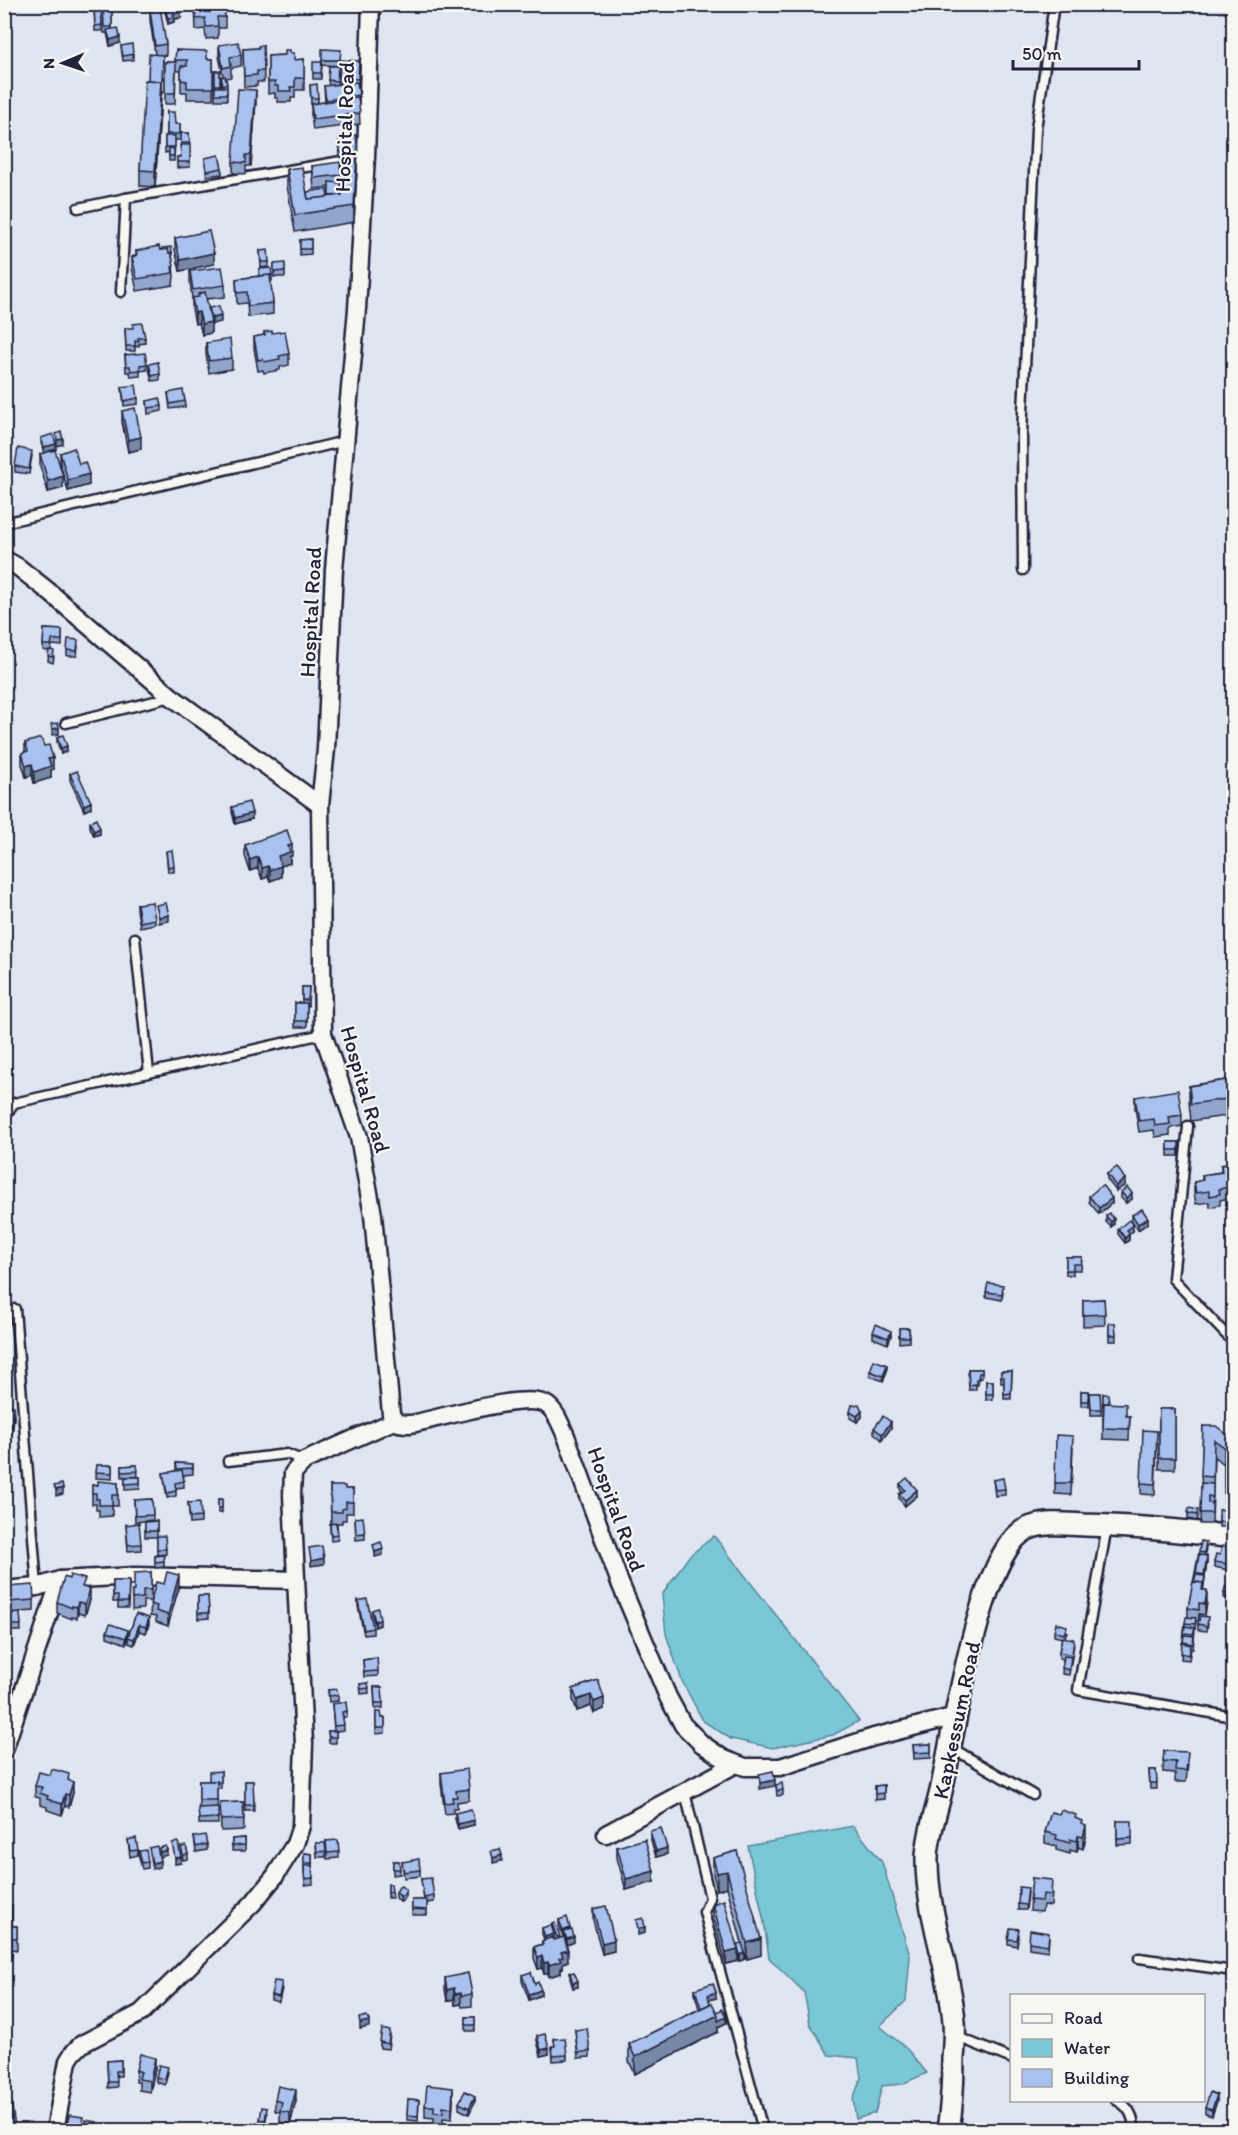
<svg xmlns="http://www.w3.org/2000/svg" width="1238" height="2135" font-family="Itim,sans-serif">
<style>
.water{fill:#7ac8d7;stroke:#578699;stroke-width:1.5}
.lines{fill:none;stroke-linecap:round;stroke-linejoin:round}
.service-casing{stroke:#22223b;stroke-width:13}
.minor-casing{stroke:#22223b;stroke-width:21}
.tertiary-casing{stroke:#22223b;stroke-width:26}
.service{stroke:#f6f6f2;stroke-width:8}
.minor{stroke:#f6f6f2;stroke-width:16}
.tertiary{stroke:#f6f6f2;stroke-width:21}
.wall{fill:#91a6cd;stroke:#22223b;stroke-width:1.5}
.shaded-wall{fill:#7687a7;stroke:#22223b;stroke-width:1.5}
.building{fill:#a9c1ee;stroke:#22223b;stroke-width:1.5}
.labels{text-anchor:middle;stroke-width:4.5;stroke-linejoin:round;paint-order:stroke}
.street-label{font-size:22px;fill:#22223b;stroke:#f6f6f2}
</style>
<rect width="100%" height="100%" fill="#dfe6f1"/>
<filter id="ink" filterUnits="userSpaceOnUse"><feTurbulence type="fractalNoise" baseFrequency=".0167" numOctaves="2"/><feDisplacementMap in="SourceGraphic" scale="12" xChannelSelector="R" yChannelSelector="G"/><feConvolveMatrix kernelMatrix="1 2 1 2 8 2 1 2 1" color-interpolation-filters="sRGB"/></filter>
<g filter="url(#ink)">
<g class="water">
<path d="M714 1536 859 1721 833 1735 773 1748 731 1739 703 1721 682 1681 666 1634 662 1595 689 1556Z"/>
<path d="M853 1826 882 1862 910 1956 906 2001 880 2026 907 2049 927 2073 902 2084 882 2086 875 2113 856 2119 853 2099 861 2078 858 2058 829 2055 810 2024 804 1992 769 1958 764 1922 748 1846Z"/>
</g>
<g class="lines">
<g class="service-casing">
<g id="service">
<path d="M78 208 126 198"/>
<path d="M121 292 126 198 353 159"/>
<path d="M4 523 345 441"/>
<path d="M1023 570 1022 434 1036 129 1054 4"/>
<path d="M66 723 171 697"/>
<path d="M135 938 149 1073"/>
<path d="M4 1118 14 1103 323 1034"/>
<path d="M1188 1126 1173 1279 1234 1343"/>
<path d="M15 1309 37 1587"/>
<path d="M228 1461 287 1454 304 1461"/>
<path d="M1107 1526 1078 1690 1234 1717"/>
<path d="M950 1747 1033 1795"/>
<path d="M685 1792 710 1898 704 1912 763 2130"/>
<path d="M1139 1958 1234 1971"/>
<path d="M955 2036 1012 2059"/>
<path d="M1116 2100C1129 2106 1134 2117 1134 2130"/>
</g>
</g>
<g class="minor-casing">
<g id="minor">
<path d="M371 4 366 157 357 309 334 569 326 749 320 805 323 1034 359 1137 373 1215 391 1414C395 1424 400 1424 411 1424 438 1419 527 1391 547 1405 557 1412 561 1426 566 1436L620 1583 668 1697 683 1725 702 1744 724 1759 745 1767H780L874 1737 956 1716"/>
<path d="M4 559 18 567 47 590 172 697 320 805"/>
<path d="M4 1590 37 1587 60 1580 135 1576 296 1580"/>
<path d="M4 1750 60 1580"/>
<path d="M606 1834 736 1764"/>
<path d="M55 2130 68 2061 73 2053 82 2044 141 2013 253 1903 275 1876 295 1844 301 1826 304 1744 292 1495 293 1473 304 1461 394 1421"/>
</g>
</g>
<g class="tertiary-casing">
<path id="tertiary" d="M948 2130C952 2106 953 2083 953 2058 954 2047 955 2034 954 2022 950 1967 926 1913 927 1857 928 1833 937 1810 942 1787 953 1736 980 1549 1027 1529 1044 1521 1066 1524 1085 1525 1135 1526 1184 1531 1234 1537"/>
</g>
<use href="#service" class="service"/>
<use href="#minor" class="minor"/>
<use href="#tertiary" class="tertiary"/>
</g>
<g class="wall">
<path d="M94 4H101L102 31H95Z"/>
<path d="M103 4H112V29L120 43 110 46 107 33H104Z"/>
<path d="M163 4H179L181 18 174 19V22L168 24Z"/>
<path d="M195 4 225 17V28H218V38L206 39 205 29 196 30Z"/>
<path d="M150 9 166 44V55L163 56 162 94H161L155 187 140 186V170L148 80 155 54 150 20Z"/>
<path d="M219 45 241 55V66L231 68V77L226 78 227 87V100H215V71H220V87H222L221 77 223 76 219 56Z"/>
<path d="M263 45 264 82H257V86L244 87 243 49 259 48Z"/>
<path d="M121 46 133 54V60L123 61Z"/>
<path d="M176 50 207 59H213V99H187V92H181V71H176L175 104H165V62H175Z"/>
<path d="M290 53 294 60 304 59V90H295V98H291V102H278V98H275V93L268 94V56L285 55Z"/>
<path d="M322 60H340L359 72 358 88 360 124 313 130 311 115V104L310 85 318 98V103L325 102 324 86H329L328 80 338 72 337 85 339 84 340 66 322 65Z"/>
<path d="M322 62 321 79H313V73Z"/>
<path d="M256 101 251 166H246V174L233 173V162Z"/>
<path d="M167 112 175 124H180V140H175L174 161H169V152L165 153V136H167Z"/>
<path d="M181 133H189L190 167 177 168V157H181Z"/>
<path d="M339 136 358 151 354 222 295 232 287 186V169L307 194 328 197 329 196V187L314 189 312 166 341 175V195H342V157H340Z"/>
<path d="M205 158 222 168V174L207 176 205 164Z"/>
<path d="M175 238 214 264 180 271 175 250Z"/>
<path d="M311 239V254L300 255V240Z"/>
<path d="M160 250 172 252 174 277 173 285 137 291 132 268V257L136 256V251Z"/>
<path d="M260 251 269 262V267L261 268Z"/>
<path d="M274 264 285 271V277H274Z"/>
<path d="M259 269 272 275V281H270L273 303V314L248 317 247 303 237 304 236 279 259 276Z"/>
<path d="M190 271 225 285V297L206 299 211 333 202 335 199 323 195 324 192 309V298L190 282Z"/>
<path d="M125 328 145 338V343L139 344V346L135 347V351H126Z"/>
<path d="M264 332 272 333 289 354V365L280 367V370L264 373 263 370 258 371 254 348V337L264 335Z"/>
<path d="M206 343 232 358V369L209 373 206 354Z"/>
<path d="M125 355 147 364V370L140 371V376L131 377 130 372H126Z"/>
<path d="M149 364 160 374V380L152 381 149 369Z"/>
<path d="M122 387 138 398V404L124 406Z"/>
<path d="M168 393 185 401V407L170 409Z"/>
<path d="M147 401 162 406V411L148 414Z"/>
<path d="M122 411 141 449 128 452 122 422Z"/>
<path d="M41 438 56 449 47 452 63 488 48 492 40 466V454L44 453 41 443Z"/>
<path d="M60 453 79 464 89 485 68 491 60 464Z"/>
<path d="M32 456 29 474 15 472V466Z"/>
<path d="M44 629 62 630V646L52 645 51 651 54 657 53 663 48 661 49 651 43 650Z"/>
<path d="M78 646 77 656H67V650Z"/>
<path d="M57 737 67 751 61 754 57 742Z"/>
<path d="M25 743 53 769 51 770V778L34 783 32 775 26 777 22 764V753L25 752Z"/>
<path d="M70 774 91 808 84 811 70 780Z"/>
<path d="M232 807 252 819 235 824 232 812Z"/>
<path d="M90 822 100 834 94 836 90 827Z"/>
<path d="M245 845 292 856H290V863L281 866V877L270 881 268 877 262 879 258 868 250 871 245 856Z"/>
<path d="M166 851 174 866V872H168Z"/>
<path d="M137 904 155 919V924L140 927 137 910Z"/>
<path d="M302 987H309L308 1006H307V1027H295V1003H302Z"/>
<path d="M1233 1079V1115L1191 1121 1189 1102V1086Z"/>
<path d="M1135 1097 1182 1115V1126L1170 1128V1135L1155 1137 1154 1130 1139 1132 1135 1108Z"/>
<rect x="1168" y="1142" width="11" height="14"/>
<path d="M1233 1163 1231 1206 1229 1198 1220 1200V1205L1210 1207 1209 1202 1196 1204 1194 1193V1182L1202 1181V1175L1221 1172V1165Z"/>
<path d="M1107 1174 1125 1185 1116 1191 1107 1179Z"/>
<path d="M1121 1192 1132 1199 1126 1203 1121 1198Z"/>
<path d="M1089 1196 1112 1203 1099 1214 1089 1202Z"/>
<path d="M1132 1215 1148 1223 1138 1230 1132 1221Z"/>
<path d="M1106 1216 1114 1224 1111 1227 1106 1222Z"/>
<path d="M1118 1229 1133 1231 1129 1234V1240L1125 1243 1118 1234Z"/>
<path d="M1066 1257H1082L1081 1270H1073V1275H1066Z"/>
<path d="M1003 1291 1002 1300 986 1297V1292Z"/>
<path d="M1104 1299 1105 1325 1083 1326V1300Z"/>
<path d="M1109 1323H1115L1116 1341H1109Z"/>
<path d="M899 1328H909V1342L899 1343Z"/>
<path d="M873 1332 891 1336 888 1344 873 1338Z"/>
<path d="M968 1369H982V1378H979L978 1385H976V1390H969Z"/>
<path d="M870 1371H887L883 1381 870 1376Z"/>
<path d="M1001 1371H1012L1011 1399H1004V1383H1001Z"/>
<path d="M986 1381H993V1399L986 1400Z"/>
<rect x="1081" y="1391" width="8" height="15"/>
<path d="M1090 1393H1100L1101 1415H1091Z"/>
<path d="M1103 1394 1109 1403 1126 1416H1130L1129 1440 1103 1439Z"/>
<path d="M4 1405 14 1417 12 1434 4 1433Z"/>
<rect x="1159" y="1409" width="16" height="60"/>
<path d="M850 1412 862 1417 857 1422 850 1418Z"/>
<path d="M1203 1426 1233 1439V1513H1229V1527H1219V1510H1228V1503H1224V1464L1214 1457 1212 1524H1200Z"/>
<path d="M874 1428H891L882 1440 874 1433Z"/>
<path d="M1157 1442 1155 1495 1141 1494V1483Z"/>
<path d="M1073 1447 1071 1495 1055 1494V1483Z"/>
<path d="M176 1463 193 1464V1474L183 1475 184 1487 176 1488V1496L167 1498 163 1473 176 1471Z"/>
<path d="M97 1465H112V1479L96 1478Z"/>
<path d="M137 1465 138 1477H122V1466Z"/>
<path d="M125 1477H140V1489L125 1490Z"/>
<path d="M993 1480 1005 1489V1495L995 1496Z"/>
<path d="M118 1483V1506H112V1516L99 1517V1510H96V1504H92V1485Z"/>
<path d="M900 1484 917 1496 905 1506 899 1499V1494L902 1492 900 1489Z"/>
<path d="M330 1486 345 1489H353V1513H346V1520H342V1523H337L338 1540 331 1541 330 1529V1524L331 1523Z"/>
<path d="M152 1499 153 1520 135 1522 134 1500Z"/>
<rect x="218" y="1499" width="4" height="14"/>
<path d="M188 1503 201 1517V1523L190 1524Z"/>
<path d="M1188 1513 1198 1515 1197 1521 1188 1519Z"/>
<rect x="1231" y="1514" width="2" height="13"/>
<path d="M355 1518 365 1533V1539L356 1540Z"/>
<path d="M157 1521V1536L166 1549V1554L157 1555V1537H145V1522Z"/>
<path d="M126 1525 141 1544V1550L128 1551Z"/>
<path d="M1206 1548 1205 1556 1207 1562 1203 1590 1207 1602 1205 1615 1199 1614V1621H1196L1193 1649H1191L1189 1660 1181 1659 1185 1623 1188 1617V1608L1199 1552Z"/>
<path d="M1231 1553 1228 1570 1214 1567V1562L1220 1555Z"/>
<path d="M155 1556 164 1561V1567L155 1568Z"/>
<path d="M151 1572V1600L179 1586 168 1626 156 1622V1617L150 1616 151 1601H143V1609L132 1610V1591H134Z"/>
<path d="M1233 1578V1637L1229 1636 1228 1610 1230 1599 1224 1598V1593L1232 1588Z"/>
<path d="M113 1581H129L128 1608H118V1602H113Z"/>
<path d="M6 1587 34 1600V1611L7 1613Z"/>
<path d="M85 1587 90 1600 85 1615 78 1613 77 1618 72 1617V1619L57 1613V1602Z"/>
<path d="M198 1596H208L209 1618 198 1619Z"/>
<path d="M358 1601 373 1628V1634L364 1635 358 1606Z"/>
<path d="M372 1610 380 1625 375 1627 372 1615Z"/>
<path d="M20 1613 21 1631H8V1614Z"/>
<path d="M136 1614 149 1624 146 1633 139 1631 134 1645 128 1643V1637Z"/>
<path d="M1208 1623 1207 1631 1198 1630V1624Z"/>
<path d="M4 1629H7L8 1643H4Z"/>
<path d="M1054 1631 1067 1632 1065 1637 1074 1645 1069 1675 1062 1674 1063 1659 1059 1658V1652L1062 1638 1054 1636Z"/>
<path d="M107 1632 128 1636 126 1644 107 1637Z"/>
<path d="M377 1658 378 1676 364 1677 363 1660Z"/>
<path d="M598 1680 604 1709 594 1713 591 1706 577 1711 573 1700V1689Z"/>
<path d="M368 1683 369 1693 361 1694 360 1684Z"/>
<path d="M374 1687H382L383 1708 375 1709Z"/>
<path d="M328 1690 338 1695V1701L329 1702Z"/>
<path d="M332 1704 347 1711V1717H343L344 1730 336 1731V1743H329L328 1731H334Z"/>
<path d="M376 1712 382 1718H385V1733L376 1734Z"/>
<path d="M931 1744V1758L914 1759 913 1745Z"/>
<path d="M1164 1751 1188 1764 1186 1782H1175V1773L1163 1772Z"/>
<path d="M1149 1770H1156L1157 1789H1150Z"/>
<path d="M221 1771V1788H217L218 1824H199V1781H209Z"/>
<path d="M441 1773 469 1789V1800L457 1802V1808H453V1813L445 1814 441 1784Z"/>
<path d="M69 1781 73 1793 69 1807 65 1806 62 1815 47 1810V1807L40 1805V1798L35 1797V1786Z"/>
<path d="M245 1781H253L254 1811H245Z"/>
<path d="M776 1785 783 1790V1795L777 1796Z"/>
<path d="M884 1785V1799L875 1800V1786Z"/>
<path d="M243 1802 244 1830 221 1831 220 1803Z"/>
<path d="M455 1813 474 1825 458 1829 455 1819Z"/>
<path d="M1076 1819 1082 1825 1086 1837 1083 1849 1078 1847 1077 1852 1070 1850V1854L1056 1850V1846L1045 1843V1832Z"/>
<path d="M1117 1821 1132 1838V1844L1117 1845Z"/>
<path d="M650 1831 667 1854 656 1857 650 1837Z"/>
<path d="M194 1837 207 1844V1850L196 1852Z"/>
<path d="M245 1838V1851H232V1839Z"/>
<path d="M128 1840 138 1850V1855L130 1857Z"/>
<path d="M326 1841 339 1852V1858L327 1859Z"/>
<path d="M316 1843 326 1851V1857H317Z"/>
<path d="M181 1847 188 1854V1859L183 1860Z"/>
<path d="M617 1847 654 1882 626 1890 617 1858Z"/>
<path d="M139 1851 148 1862V1868L142 1869 139 1857Z"/>
<path d="M737 1851 761 1955 747 1959 745 1954V1959L740 1961 738 1954V1961L726 1964 713 1915V1904L737 1946 742 1943 727 1887 717 1890 713 1874V1858Z"/>
<path d="M304 1853 312 1854 313 1884 305 1885 304 1872Z"/>
<path d="M393 1861H399L400 1874 393 1875Z"/>
<path d="M402 1862 420 1870V1876L404 1878Z"/>
<path d="M1032 1878 1052 1892 1051 1906 1043 1905 1042 1912 1030 1911Z"/>
<path d="M421 1879 434 1896V1902L427 1903V1915H412V1900H424Z"/>
<path d="M388 1884 392 1892V1898H388Z"/>
<path d="M396 1892 406 1896 403 1901 400 1902 396 1898Z"/>
<path d="M1028 1893 1026 1910H1018V1904Z"/>
<path d="M4 1906 12 1926H17V1950L12 1949V1957H4Z"/>
<path d="M593 1909 614 1951 602 1954 593 1920Z"/>
<path d="M559 1920 570 1930 574 1942 567 1945 564 1935 563 1936 559 1926Z"/>
<path d="M552 1924 560 1938 568 1961 563 1963V1968H561V1973L549 1977 548 1973 544 1974 542 1968 538 1969 534 1958V1947L542 1944V1941L544 1940 542 1934V1928L552 1929Z"/>
<path d="M1019 1935 1017 1946 1008 1944V1939Z"/>
<path d="M1049 1938 1048 1951 1029 1948V1942Z"/>
<path d="M570 1973 578 1987 573 1988 570 1979Z"/>
<path d="M522 1975 535 1984 541 1995 529 2000 522 1981Z"/>
<path d="M445 1978 472 1994V2006L462 2007 461 2004 455 2005 454 1999 447 2001 445 1989Z"/>
<path d="M282 1988 279 2002 271 2000V1995Z"/>
<path d="M695 1989 716 1998 709 2000 710 2004 726 2023 718 2027V2032L635 2074 629 2061V2044L699 2009 695 1994Z"/>
<rect x="466" y="2017" width="9" height="14"/>
<path d="M575 2030 590 2051V2057L578 2058Z"/>
<path d="M390 2036 388 2049 380 2048V2042Z"/>
<path d="M537 2036 549 2054 541 2056 537 2041Z"/>
<path d="M554 2039 567 2055V2060L553 2061 552 2046H555Z"/>
<path d="M121 2060V2076H116L117 2087 108 2088 107 2061Z"/>
<path d="M155 2069 150 2092 139 2090V2082H136V2070Z"/>
<path d="M168 2072 165 2085 156 2082V2077Z"/>
<path d="M408 2099 419 2100 418 2121 407 2120Z"/>
<path d="M453 2099 452 2119 443 2118V2124L434 2123V2118L425 2117V2106Z"/>
<path d="M275 2100 296 2101 290 2125 280 2122V2112L275 2111Z"/>
<path d="M4 2101 15 2127V2130H4Z"/>
<path d="M475 2101 469 2114 459 2109V2103Z"/>
<path d="M1217 2101 1212 2116 1205 2114V2108Z"/>
<path d="M267 2114 265 2125 260 2124V2119Z"/>
<path d="M97 2122V2130H85V2127Z"/>
</g>
<g class="shaded-wall">
<path d="M181 12V18L174 19V22L168 24V18L173 14Z"/>
<path d="M120 37V43L110 46V40Z"/>
<path d="M161 81V97L155 187V171Z"/>
<path d="M256 90V101L251 166V155Z"/>
<path d="M357 153V170L354 222V206Z"/>
<path d="M214 253V264L180 271V260Z"/>
<path d="M199 312V323L195 324V313Z"/>
<path d="M221 316V322L212 324V318Z"/>
<path d="M211 322V333L202 335V324Z"/>
<path d="M141 437V449L128 452V440Z"/>
<path d="M63 439V444L57 446V440Z"/>
<path d="M56 444V449L44 453V447Z"/>
<path d="M89 474V485L68 491V480Z"/>
<path d="M63 476V488L48 492V481Z"/>
<path d="M59 728V734L52 735V729Z"/>
<path d="M67 746V751L61 754V748Z"/>
<path d="M53 758V769L51 770V778L34 783V772L48 759Z"/>
<path d="M32 764V775L26 777V766Z"/>
<path d="M91 802V808L84 811V805Z"/>
<path d="M252 813V819L235 824V818Z"/>
<path d="M100 828V834L94 836V831Z"/>
<path d="M292 845V856H290V863L281 866V877L270 881V870L278 856 288 846Z"/>
<path d="M258 857V868L250 871V860Z"/>
<path d="M268 866V877L262 879V868Z"/>
<path d="M169 915V921L159 923V917Z"/>
<path d="M1125 1179V1185L1116 1191V1186Z"/>
<path d="M1132 1193V1199L1126 1203V1198Z"/>
<rect x="1231" y="1195" width="2" height="11"/>
<path d="M1112 1198V1203L1099 1214V1208Z"/>
<path d="M1148 1218V1223L1138 1230V1224Z"/>
<path d="M1114 1219V1224L1111 1227V1222Z"/>
<path d="M1133 1225V1231L1127 1236V1230Z"/>
<path d="M1129 1234V1240L1125 1243V1238Z"/>
<path d="M891 1331V1336L888 1344V1338Z"/>
<path d="M887 1365V1371L883 1381V1376Z"/>
<path d="M14 1406V1417L12 1434V1423Z"/>
<path d="M862 1411V1417L857 1422V1416Z"/>
<path d="M891 1422V1428L882 1440V1434Z"/>
<path d="M63 1488V1494L56 1496V1490Z"/>
<path d="M917 1490V1496L905 1506V1500Z"/>
<path d="M383 1549V1555L375 1557V1552Z"/>
<path d="M1207 1556V1562L1202 1601V1590Z"/>
<path d="M324 1558V1564L311 1566V1561Z"/>
<path d="M179 1575V1586L168 1626V1615Z"/>
<path d="M90 1589V1600L85 1615V1604Z"/>
<path d="M1207 1590V1602L1205 1615V1604Z"/>
<path d="M78 1602V1613L77 1618V1607Z"/>
<path d="M149 1618V1624L146 1633V1627Z"/>
<path d="M380 1620V1625L375 1627V1621Z"/>
<path d="M139 1625V1631L134 1645V1639Z"/>
<path d="M128 1630V1636L126 1644V1638Z"/>
<path d="M591 1695V1706L577 1711V1700Z"/>
<path d="M604 1698V1709L594 1713V1702Z"/>
<path d="M775 1780V1786L760 1789V1783Z"/>
<path d="M73 1782V1793L69 1807V1795Z"/>
<path d="M65 1794V1806L62 1815V1804Z"/>
<path d="M474 1820V1825L458 1829V1824Z"/>
<path d="M1086 1826V1837L1083 1849V1837Z"/>
<path d="M1078 1836V1847L1077 1852V1841Z"/>
<path d="M667 1848V1854L656 1857V1851Z"/>
<path d="M167 1850V1855L160 1857V1852Z"/>
<path d="M502 1855V1861L493 1863V1858Z"/>
<path d="M181 1857V1863L175 1864V1858Z"/>
<path d="M160 1861V1867L152 1869V1863Z"/>
<path d="M654 1871V1882L626 1890V1879Z"/>
<path d="M727 1871V1887L717 1890V1873Z"/>
<path d="M406 1890V1896L403 1901 400 1902V1896Z"/>
<path d="M645 1927V1933L638 1935V1929Z"/>
<path d="M570 1928V1933L564 1932V1935L563 1936V1931Z"/>
<path d="M554 1934V1940L545 1943V1937Z"/>
<path d="M574 1937V1942L567 1945V1939Z"/>
<path d="M761 1939V1955L747 1959V1943Z"/>
<path d="M614 1940V1951L602 1954V1943Z"/>
<path d="M568 1950V1961L563 1963V1968H561V1973L549 1977V1965L559 1958 561 1952Z"/>
<path d="M738 1950V1961L726 1964V1953Z"/>
<path d="M745 1953V1959L740 1961V1955Z"/>
<path d="M542 1956V1968L538 1969V1958Z"/>
<path d="M548 1962V1973L544 1974V1963Z"/>
<path d="M578 1981V1987L573 1988V1983Z"/>
<path d="M454 1988V1999L447 2001V1990Z"/>
<path d="M541 1990V1995L529 2000V1994Z"/>
<path d="M716 1992V1998L708 2000V1995Z"/>
<path d="M461 1993V2004L455 2005V1994Z"/>
<path d="M718 2015 726 2017V2023L718 2027V2032L635 2074V2057Z"/>
<path d="M369 2021V2027L360 2029V2023Z"/>
<path d="M549 2048V2054L541 2056V2050Z"/>
<path d="M155 2058V2069L150 2092V2081Z"/>
<path d="M453 2088V2099L452 2119V2108Z"/>
<path d="M296 2090V2101L290 2125V2113Z"/>
<path d="M1217 2095V2101L1212 2116V2110Z"/>
<path d="M475 2096V2101L469 2114V2108Z"/>
</g>
<g class="building">
<path d="M94 4H101L102 25 95 26Z"/>
<path d="M103 4H112V27H104Z"/>
<path d="M164 4H179L181 12 173 14 174 17 168 18Z"/>
<path d="M195 4H224L225 17H217L218 26 206 27 205 18 196 19Z"/>
<path d="M160 7 166 44 155 46 150 9Z"/>
<path d="M118 28 120 37 110 40 107 30Z"/>
<path d="M238 42 241 55 230 57 231 66 223 68 219 45Z"/>
<path d="M132 44 133 54 123 56 121 46Z"/>
<path d="M263 45 264 71H257V75L244 76 243 49 259 48 258 46Z"/>
<path d="M322 49 341 50 340 60H322Z"/>
<path d="M176 50 207 51V59H213V88H187V81L181 80V66H187V60H175Z"/>
<path d="M285 50H290V53H294V60L304 59V78H295V87H290L291 91H278V86H275V82H268V56L285 55Z"/>
<path d="M149 54 163 55 162 83H161V81L148 80Z"/>
<path d="M340 60 359 61 358 79 339 78Z"/>
<path d="M165 62H176L175 93H165Z"/>
<path d="M313 62H322L321 73H313Z"/>
<path d="M329 66H338L337 81 328 80Z"/>
<rect x="215" y="71" width="5" height="14"/>
<path d="M225 76 227 84 223 85 221 77Z"/>
<path d="M145 80 161 81 155 171 140 170Z"/>
<path d="M357 82 359 95 326 100 324 86Z"/>
<path d="M317 84 318 98H311L310 85Z"/>
<rect x="215" y="87" width="12" height="7"/>
<path d="M238 89 256 90 251 155H246V163L233 162Z"/>
<path d="M358 97 360 113 313 119 311 104Z"/>
<path d="M167 112H174L175 124H180V134H167Z"/>
<path d="M181 133H189L190 143H181Z"/>
<path d="M356 135 358 151 340 152 339 136Z"/>
<rect x="165" y="136" width="10" height="11"/>
<path d="M180 145H190V162H177V157H181Z"/>
<path d="M169 148 174 149V156H169Z"/>
<path d="M357 153 354 206 295 215 287 169 302 167 308 199 342 195V157Z"/>
<path d="M219 155 222 168 207 171 205 158Z"/>
<path d="M340 162 341 175 314 178 312 166Z"/>
<path d="M329 182 341 183V195L329 196Z"/>
<path d="M327 189 328 197 308 199 307 192Z"/>
<path d="M209 231 214 253 180 260 175 238Z"/>
<path d="M311 239V249H300V240Z"/>
<path d="M159 246 160 250 168 249 169 253 171 252 174 266 172 267 173 273 137 279 132 257 137 255 136 251Z"/>
<path d="M171 247 172 252 169 253 168 249 162 250V248Z"/>
<path d="M268 250 269 262H261L260 251Z"/>
<path d="M285 263V271L274 272V264Z"/>
<path d="M222 267 225 285 193 290 190 271Z"/>
<path d="M271 268 272 275 260 276 259 269Z"/>
<path d="M270 275 273 303 248 306 247 292 237 293 236 279Z"/>
<path d="M205 292 211 322 202 324 199 312 195 313 192 298 199 297 198 294Z"/>
<path d="M219 306 221 316 212 318 209 308Z"/>
<path d="M142 323 145 338H138L139 341H135V346H126L125 328H133V324Z"/>
<path d="M272 331V333L285 331 289 354 279 356 280 359 264 362 263 359 258 360 254 337 265 335 264 332Z"/>
<path d="M230 339 232 358 209 361 206 343Z"/>
<path d="M145 353 147 364 140 365V370L131 371 130 366H126L125 355Z"/>
<path d="M158 362 160 374 152 376 149 364Z"/>
<path d="M136 385 138 398 124 401 122 387Z"/>
<path d="M183 390 185 401 170 404 168 393Z"/>
<path d="M160 398 162 406 148 408 147 401Z"/>
<path d="M135 408 141 437 128 440 122 411Z"/>
<path d="M61 432 63 439 57 440 56 434Z"/>
<path d="M53 434 56 444 44 447 41 438Z"/>
<path d="M18 448 32 451 29 469 15 466Z"/>
<path d="M74 448 79 464 85 462 89 474 68 480 60 453Z"/>
<path d="M55 450 63 476 48 481 40 454Z"/>
<path d="M44 629 62 630V640H52L51 645H43Z"/>
<path d="M68 639 78 640 77 651 67 650Z"/>
<path d="M49 650 54 651 53 657 48 656Z"/>
<path d="M58 723 59 728 52 729 51 724Z"/>
<path d="M63 735 67 746 61 748 57 737Z"/>
<path d="M41 738 44 746 49 745 53 758 48 759 51 766 34 772 32 764 26 766 22 753 28 751 25 743Z"/>
<path d="M77 771 91 802 84 805 70 774Z"/>
<path d="M249 802 252 813 235 818 232 807Z"/>
<path d="M96 819 100 828 94 831 90 822Z"/>
<path d="M287 830 292 845 288 846 290 852 278 856 281 866 270 870 268 866 262 868 258 857 250 860 245 845Z"/>
<path d="M172 850 174 866 168 867 166 851Z"/>
<path d="M152 902 155 919 140 922 137 904Z"/>
<path d="M166 903 169 915 159 917 156 905Z"/>
<path d="M302 987H309L308 1000H302Z"/>
<rect x="295" y="1003" width="12" height="18"/>
<path d="M1233 1079V1098L1191 1104 1189 1086Z"/>
<path d="M1178 1090 1182 1115 1169 1117 1170 1124 1155 1126 1154 1119 1139 1121 1135 1097Z"/>
<rect x="1168" y="1142" width="11" height="8"/>
<path d="M1233 1163V1195H1231L1229 1187 1219 1189 1220 1194 1210 1196 1209 1191 1196 1193 1194 1182 1203 1180 1202 1175 1222 1172 1221 1165Z"/>
<path d="M1117 1167 1125 1179 1116 1186 1107 1174Z"/>
<path d="M1102 1185 1112 1198 1099 1208 1089 1196Z"/>
<path d="M1127 1187 1132 1193 1126 1198 1121 1192Z"/>
<path d="M1142 1209 1148 1218 1138 1224 1132 1215Z"/>
<path d="M1109 1213 1114 1219 1111 1222 1106 1216Z"/>
<path d="M1129 1220 1133 1225 1127 1230 1129 1234 1125 1238 1118 1229Z"/>
<path d="M1066 1257H1082L1081 1264H1073V1270H1066Z"/>
<path d="M988 1283 1003 1285 1002 1294 986 1292Z"/>
<path d="M1104 1299 1105 1314 1083 1315V1300Z"/>
<path d="M1109 1323H1115L1116 1335H1109Z"/>
<path d="M876 1324 891 1331 888 1338 873 1332Z"/>
<rect x="899" y="1328" width="10" height="9"/>
<path d="M874 1360 887 1365 883 1376 870 1371Z"/>
<path d="M968 1369H982V1373H979L978 1379H976V1384L969 1385Z"/>
<path d="M1001 1371H1012L1011 1393 1004 1394V1377H1001Z"/>
<rect x="986" y="1381" width="7" height="13"/>
<rect x="1081" y="1391" width="8" height="10"/>
<path d="M1090 1393H1100L1101 1409H1091Z"/>
<path d="M1103 1394H1108L1109 1403H1104L1103 1404Z"/>
<path d="M1104 1403 1126 1404V1416H1130L1129 1429 1103 1428Z"/>
<path d="M859 1404 862 1411 857 1416 850 1412 852 1405Z"/>
<path d="M4 1405 14 1406 12 1423 4 1422Z"/>
<rect x="1159" y="1409" width="16" height="49"/>
<path d="M883 1416 891 1422 882 1434 874 1428Z"/>
<path d="M1203 1426H1216L1233 1439V1486H1224V1447L1214 1440 1213 1477 1201 1476Z"/>
<path d="M1143 1430 1157 1431 1155 1484 1141 1483Z"/>
<path d="M1056 1435 1073 1436 1071 1483H1055Z"/>
<path d="M176 1463 193 1464V1468L177 1469Z"/>
<path d="M97 1465H112V1473L96 1472Z"/>
<path d="M137 1465 138 1471 122 1472V1466Z"/>
<path d="M182 1470 184 1481 175 1483 176 1491 167 1493 163 1473Z"/>
<path d="M125 1477H140V1483L125 1484Z"/>
<path d="M907 1478 917 1490 905 1500 899 1494 905 1490 900 1484Z"/>
<path d="M1003 1478 1005 1489 995 1490 993 1480Z"/>
<path d="M98 1481 118 1483V1495H112V1505H99V1499H96V1493H92V1485H98Z"/>
<path d="M1201 1483 1213 1484V1497L1208 1496V1503H1212V1513H1200Z"/>
<path d="M62 1484 63 1488 56 1490 54 1486Z"/>
<path d="M330 1486H345V1489H353V1502H346V1508L342 1509V1512H331Z"/>
<path d="M152 1499 153 1515 135 1516 134 1500Z"/>
<rect x="218" y="1499" width="4" height="9"/>
<path d="M1233 1499V1507H1228V1500Z"/>
<path d="M200 1502 201 1517 190 1518 188 1503Z"/>
<path d="M1189 1508 1198 1510 1197 1515 1188 1513Z"/>
<rect x="1219" y="1510" width="10" height="12"/>
<rect x="1231" y="1514" width="2" height="7"/>
<path d="M363 1517 365 1533 356 1534 355 1518Z"/>
<path d="M157 1521V1531H145V1522Z"/>
<path d="M139 1523 141 1544 128 1545 126 1525Z"/>
<path d="M336 1523 338 1534 331 1535 330 1524Z"/>
<path d="M157 1536H165L166 1549H157Z"/>
<path d="M1201 1541 1206 1542 1204 1553 1199 1552Z"/>
<path d="M381 1542 383 1549 375 1552 373 1545Z"/>
<path d="M322 1546 324 1558 311 1561 309 1548Z"/>
<path d="M1222 1546 1231 1547 1228 1564 1214 1562 1216 1554 1220 1555Z"/>
<path d="M164 1555V1561L155 1562V1556Z"/>
<path d="M1199 1555 1207 1556 1204 1575 1196 1573Z"/>
<path d="M151 1572V1590H143V1598L132 1599V1591H134V1573Z"/>
<path d="M167 1572 179 1575 168 1615 156 1611 157 1606 150 1604 156 1582 164 1584Z"/>
<path d="M70 1575 85 1579 82 1587 90 1589 85 1604 78 1602 77 1607 72 1606V1608L57 1602 64 1577 69 1579Z"/>
<path d="M1196 1575 1205 1576 1203 1587V1583L1194 1582Z"/>
<path d="M1233 1578V1610H1228Z"/>
<path d="M113 1581H129L128 1602H118V1596H113Z"/>
<path d="M1193 1582 1203 1583 1202 1590H1207L1205 1604 1199 1603V1610L1188 1608Z"/>
<path d="M33 1585 34 1600 7 1602 6 1587Z"/>
<path d="M1225 1587 1232 1588 1231 1594 1224 1593Z"/>
<path d="M198 1596H208L209 1613H198Z"/>
<path d="M367 1599 373 1628 364 1630 358 1601Z"/>
<path d="M378 1608 380 1620 375 1621 372 1610Z"/>
<path d="M20 1613 21 1625H8V1614Z"/>
<path d="M136 1614 149 1618 146 1627 139 1625 134 1639 128 1637Z"/>
<path d="M1200 1616 1208 1617 1207 1626 1198 1624Z"/>
<path d="M1186 1617 1196 1618 1195 1624 1185 1623Z"/>
<path d="M1056 1623 1067 1626 1064 1634 1054 1631Z"/>
<path d="M1230 1623H1233V1631L1229 1630Z"/>
<path d="M110 1624 128 1630 126 1638 107 1632Z"/>
<path d="M1185 1626 1195 1628 1193 1634 1184 1633Z"/>
<path d="M4 1629H7L8 1637H4Z"/>
<path d="M1184 1635 1194 1636 1193 1644 1183 1642Z"/>
<path d="M1062 1637 1074 1639 1072 1655 1059 1652Z"/>
<path d="M1182 1643 1191 1645 1189 1655 1181 1653Z"/>
<path d="M1064 1656 1071 1657 1069 1670 1062 1668Z"/>
<path d="M377 1658 378 1671 364 1672 363 1660Z"/>
<path d="M598 1680 604 1698 594 1702 591 1695 577 1700 573 1689Z"/>
<path d="M368 1683 369 1688 361 1689 360 1684Z"/>
<path d="M374 1687H382L383 1703H375Z"/>
<path d="M337 1689 338 1695 329 1696 328 1690Z"/>
<path d="M346 1702 347 1711 342 1712 344 1725 334 1726 332 1704Z"/>
<path d="M376 1712H381L382 1718H385V1728H376Z"/>
<path d="M328 1731H336V1737H329Z"/>
<path d="M931 1744V1752L914 1753 913 1745Z"/>
<path d="M1164 1751 1188 1752 1186 1771 1175 1770 1176 1762 1163 1761Z"/>
<path d="M52 1769 69 1774 68 1780 73 1782 69 1795 65 1794 62 1804 47 1799 48 1796 40 1793 42 1787 35 1786 39 1772 50 1775Z"/>
<path d="M467 1769 469 1789 456 1791 457 1797H452L453 1802 445 1803 441 1773Z"/>
<path d="M1149 1770H1156L1157 1783H1150Z"/>
<path d="M221 1771V1782L217 1783V1781H209V1772Z"/>
<path d="M773 1771 775 1780 760 1783 759 1774Z"/>
<rect x="199" y="1781" width="18" height="19"/>
<path d="M245 1781H253L254 1805H245Z"/>
<path d="M782 1783 783 1790 777 1791 776 1785Z"/>
<path d="M884 1785V1793L875 1794V1786Z"/>
<path d="M243 1802 244 1819 221 1820 220 1803Z"/>
<path d="M218 1807V1818L199 1819 198 1808Z"/>
<path d="M471 1809 474 1820 458 1824 455 1813Z"/>
<path d="M1061 1810 1076 1815 1075 1818 1082 1821 1081 1824 1086 1826 1083 1837 1078 1836 1077 1841 1070 1839V1843L1056 1839 1057 1835 1045 1832 1051 1812 1059 1814Z"/>
<path d="M1117 1821H1132V1838L1117 1839Z"/>
<path d="M661 1828 667 1848 656 1851 650 1831Z"/>
<path d="M205 1835 207 1844 196 1847 194 1837Z"/>
<path d="M136 1838 138 1850 130 1851 128 1840Z"/>
<path d="M245 1838V1845L232 1846V1839Z"/>
<path d="M645 1839 654 1871 626 1879 617 1847Z"/>
<path d="M338 1840 339 1852 327 1853 326 1841Z"/>
<path d="M178 1842 181 1857 175 1858 172 1843Z"/>
<path d="M316 1843H325L326 1851 317 1852Z"/>
<path d="M157 1846 160 1861 152 1863 149 1848Z"/>
<path d="M166 1846 167 1850 160 1852 159 1848Z"/>
<path d="M186 1846 188 1854 183 1855 181 1847Z"/>
<path d="M500 1849 502 1855 493 1858 491 1851Z"/>
<path d="M146 1850 148 1862 142 1863 139 1851Z"/>
<path d="M737 1851 761 1939 747 1943 727 1871 717 1873 713 1858Z"/>
<path d="M304 1853 312 1854V1863H304Z"/>
<path d="M419 1859 420 1870 404 1872 402 1862Z"/>
<path d="M393 1861H399L400 1869H393Z"/>
<path d="M312 1865 313 1878 305 1879 304 1866Z"/>
<path d="M431 1878 434 1896 424 1898 421 1879Z"/>
<path d="M1032 1878 1052 1880 1051 1895 1043 1894 1042 1901 1030 1900Z"/>
<path d="M388 1884H391L392 1892 388 1893Z"/>
<path d="M401 1886 406 1890 403 1896H400L396 1892 399 1887Z"/>
<path d="M1019 1887 1028 1888 1026 1905 1018 1904Z"/>
<path d="M412 1900H427V1910L412 1909Z"/>
<path d="M724 1900 738 1950 726 1953 713 1904Z"/>
<path d="M12 1905V1926H17V1938H12V1946H4V1906Z"/>
<path d="M606 1906 614 1940 602 1943 593 1909Z"/>
<path d="M567 1917 570 1928 563 1931 559 1920Z"/>
<path d="M643 1918 645 1927 638 1929 636 1920Z"/>
<path d="M555 1923 560 1936 557 1937 552 1924Z"/>
<path d="M551 1925 554 1934 545 1937 542 1928Z"/>
<path d="M1010 1928 1019 1929 1017 1940 1008 1939Z"/>
<path d="M572 1930 574 1937 567 1939 564 1932Z"/>
<path d="M1030 1930 1049 1933 1048 1945 1029 1942Z"/>
<path d="M553 1937 554 1940 564 1937 568 1950 561 1952 563 1957 559 1958 561 1961 549 1965 548 1962 544 1963 542 1956 538 1958 534 1947 543 1944 542 1941Z"/>
<path d="M742 1943 745 1953 740 1955 737 1944Z"/>
<path d="M531 1972 535 1984 538 1982 541 1990 529 1994 522 1975Z"/>
<path d="M574 1972 578 1981 573 1983 570 1973Z"/>
<path d="M468 1973 472 1994 462 1996 461 1993 455 1994 454 1988 447 1990 445 1978Z"/>
<path d="M274 1981 282 1982 279 1997 271 1995Z"/>
<path d="M713 1983 716 1992 708 1995 710 2004 701 2008 695 1989Z"/>
<path d="M712 2003 718 2015 635 2057 629 2044Z"/>
<path d="M722 2009 726 2017 718 2021V2015L717 2012Z"/>
<path d="M367 2016 369 2021 360 2023 359 2018Z"/>
<rect x="466" y="2017" width="9" height="8"/>
<path d="M587 2028 590 2051 578 2053 575 2030Z"/>
<path d="M382 2029 390 2031 388 2044 380 2042Z"/>
<path d="M545 2034 549 2048 541 2050 537 2036Z"/>
<path d="M565 2038 567 2055 553 2056 552 2046H555L554 2039Z"/>
<path d="M140 2054 155 2058 150 2081 139 2079 141 2072 136 2070Z"/>
<path d="M121 2060V2071H116L117 2082H108L107 2061Z"/>
<path d="M159 2065 168 2067 165 2079 156 2077Z"/>
<path d="M427 2085 453 2088 452 2108 443 2107V2113L434 2112V2106H425Z"/>
<path d="M278 2086 296 2090 290 2113 280 2111 282 2102 275 2100Z"/>
<path d="M465 2091 475 2096 469 2108 459 2103Z"/>
<path d="M1210 2092 1217 2095 1212 2110 1205 2108Z"/>
<path d="M408 2099 419 2100 418 2116 407 2115Z"/>
<path d="M11 2100 15 2127 4 2129V2101Z"/>
<path d="M262 2107 267 2108 265 2120 260 2119Z"/>
<path d="M69 2115 83 2117 81 2128H75V2130H66Z"/>
<path d="M86 2120 97 2122 96 2129 85 2127Z"/>
<rect x="462" y="2124" width="10" height="6"/>
</g>
</g>
<g class="labels">
<g class="street-label">
<text transform="translate(344 127) rotate(-88)" y="8">Hospital Road</text>
<text transform="translate(310 612) rotate(-87)" y="8">Hospital Road</text>
<text transform="translate(366 1089) rotate(74)" y="8">Hospital Road</text>
<text transform="translate(617 1509) rotate(70)" y="8">Hospital Road</text>
<text transform="translate(956 1720) rotate(-78)" y="8">Kapkessum Road</text>
</g>
</g>
<rect width="1238" height="2135" fill="none" stroke="#f6f6f2" stroke-width="24"/>
<rect x="12" y="12" width="1214" height="2111" fill="none" stroke="#22223b" stroke-width="2" filter="url(#ink)"/>
<rect x="1010" y="1994" width="195" height="108" fill="#f6f6f2" stroke="#a1a1a9" stroke-width="1.5"/>
<rect x="1022" y="2014" width="30" height="9" fill="#f6f6f2" stroke="#a1a1a9" stroke-width="1.5"/>
<text x="1064" y="2024" font-size="18" fill="#22223b">Road</text>
<rect x="1022" y="2039" width="30" height="18" fill="#7ac8d7" stroke="#a1a1a9" stroke-width="1.5"/>
<text x="1064" y="2054" font-size="18" fill="#22223b">Water</text>
<rect x="1022" y="2069" width="30" height="18" fill="#a9c1ee" stroke="#a1a1a9" stroke-width="1.5"/>
<text x="1064" y="2084" font-size="18" fill="#22223b">Building</text>
<g transform="translate(63 63) rotate(268)" stroke="#f6f6f2" stroke-width="4.5" paint-order="stroke">
<path d="M0-4.5L10 22L0 15L-10 22Z" fill="#22223b"/>
<text y="-9" font-size="16" font-weight="bold" text-anchor="middle" fill="#22223b">N</text>
</g>
<path d="M1013 60v9h126v-9" fill="none" stroke="#22223b" stroke-width="3"/>
<text x="1022" y="60" font-size="18" fill="#22223b" stroke="#f6f6f2" stroke-width="4.5" paint-order="stroke">50 m</text>
</svg>
